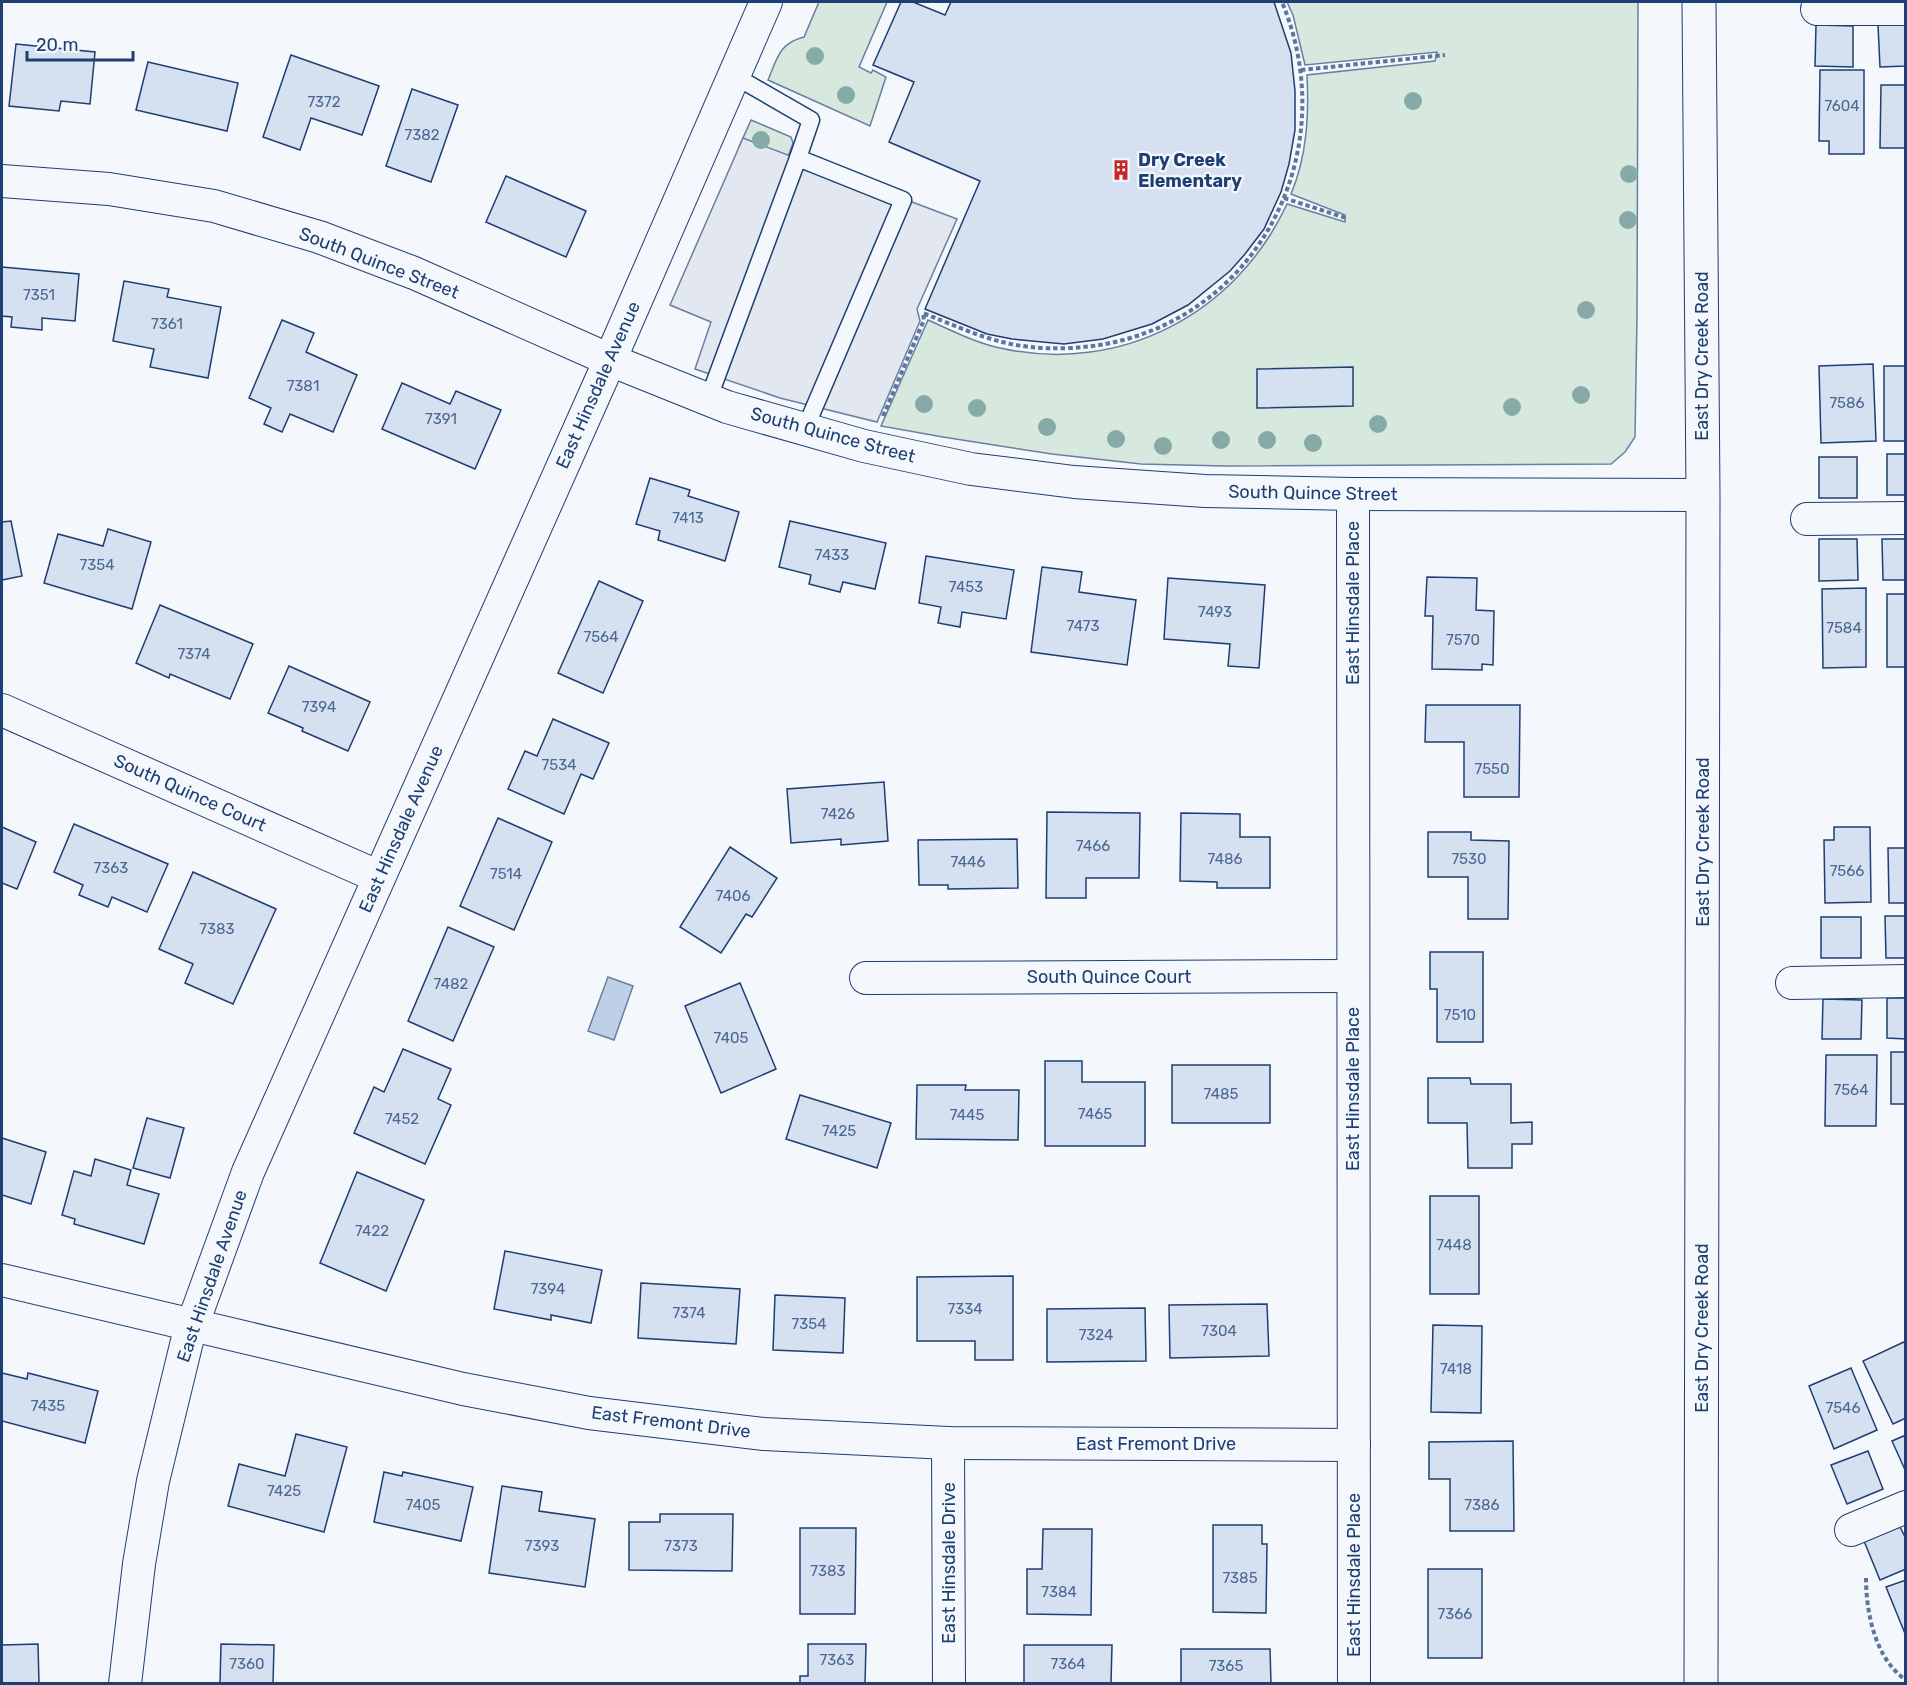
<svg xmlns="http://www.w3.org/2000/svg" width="1907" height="1685" font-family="Rubik,sans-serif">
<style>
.green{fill:#d7e8df;stroke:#687fa3;stroke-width:1.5}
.parking{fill:#e3e8f0;stroke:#687fa3;stroke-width:1.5}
.water{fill:#bed0e5;stroke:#687fa3;stroke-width:1.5}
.building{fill:#d5e0f0;stroke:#1d3f73;stroke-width:1.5}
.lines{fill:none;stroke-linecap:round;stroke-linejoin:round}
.lane-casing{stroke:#1d3f73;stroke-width:19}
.street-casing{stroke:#1d3f73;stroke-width:34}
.secondary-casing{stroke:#1d3f73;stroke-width:35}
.path{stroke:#5e769c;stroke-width:4;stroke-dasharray:4.5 3;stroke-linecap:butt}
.lane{stroke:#f4f7fb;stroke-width:16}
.street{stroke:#f4f7fb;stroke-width:32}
.secondary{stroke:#f4f7fb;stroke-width:33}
.tree{fill:#86aba6}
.labels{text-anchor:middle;stroke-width:4.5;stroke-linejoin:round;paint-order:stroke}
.number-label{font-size:15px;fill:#4b6792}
.poi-label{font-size:18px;font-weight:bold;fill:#1d3f73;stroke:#f4f7fb;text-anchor:start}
.street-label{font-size:18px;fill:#1d3f73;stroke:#f4f7fb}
</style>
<rect width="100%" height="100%" fill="#f4f7fb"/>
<g class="green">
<path d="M819 2H887L859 67 871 73 873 70 886 77 870 126 768 80C777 59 779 43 804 37Z"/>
<path d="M1287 2H1638L1637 315 1635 437 1625 452 1611 464 1225 466 1141 464 1052 454 943 437 881 426 928 320C951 330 975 343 1000 348 1120 375 1236 314 1287 204L1345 222V215L1291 194C1307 156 1309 116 1307 75L1435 61 1437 52 1305 65 1293 15Z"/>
<path d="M751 120 791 137 793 143 786 162 739 147Z"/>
</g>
<path class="parking" d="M743 138 957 219 917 309 920 321 877 422 780 398 695 369 711 322 670 305Z"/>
<path class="water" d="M608 977 633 986 614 1040 588 1031Z"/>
<g class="building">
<path d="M901 2H913L945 15 951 2H1274L1291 53 1295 91V130L1289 164 1281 192 1264 229 1245 254 1230 271 1188 305 1152 324 1103 339 1064 344 1012 339 987 334 925 309 980 181 889 142 914 82 873 65Z"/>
<path d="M1906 24V66L1880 67 1878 25Z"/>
<path d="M1816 25 1853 26V67L1815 66Z"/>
<path d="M16 44 95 52 90 104 61 101 59 111 9 106Z"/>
<path d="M291 55 379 86 362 135 311 118 300 150 263 137Z"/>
<path d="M148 62 238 83 227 131 136 110Z"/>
<path d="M1820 70H1864V154H1829V141H1819Z"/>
<path d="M1881 85H1906V148H1880Z"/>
<path d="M412 89 458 105 431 182 386 166Z"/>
<path d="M506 176 586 211 566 257 486 222Z"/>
<path d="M2 267 79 274 75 321 42 318V330L11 327 12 317 2 316Z"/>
<path d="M124 281 169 289 167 297 221 307 208 378 150 367 154 349 113 341Z"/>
<path d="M282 320 314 333 306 352 357 375 333 432 290 414 282 432 264 424 271 408 249 398Z"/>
<path d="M1873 364 1876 441 1821 443 1819 366Z"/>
<rect x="1884" y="366" width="22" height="75"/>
<path d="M1353 367V406L1257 408V369Z"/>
<path d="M402 383 450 404 456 391 501 410 475 469 382 429Z"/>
<rect x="1887" y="454" width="19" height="41"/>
<rect x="1819" y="457" width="38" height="41"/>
<path d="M650 478 690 490 688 496 739 512 725 561 658 540 660 531 636 524Z"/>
<path d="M11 521 22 576 2 580V522Z"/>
<path d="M790 521 886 543 875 589 843 582 840 592 809 584 811 575 779 567Z"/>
<path d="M108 529 151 542 132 609 44 583 58 534 103 546Z"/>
<path d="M1819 539H1857L1858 580 1819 581Z"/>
<path d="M1882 539H1906V580H1883Z"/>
<path d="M926 556 1014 570 1006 619 962 612 960 627 938 623 941 607 919 603Z"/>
<path d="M1042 567 1082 572 1079 592 1136 600 1127 665 1031 652Z"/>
<path d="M1427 577 1477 578 1476 610 1494 611 1493 665 1482 664V670L1432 669 1433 616H1425Z"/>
<path d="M1168 578 1265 585 1259 668 1228 666 1230 644 1164 639Z"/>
<path d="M599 581 643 601 603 693 558 673Z"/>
<path d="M1866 588V667L1823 668 1822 589Z"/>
<rect x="1887" y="594" width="19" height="73"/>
<path d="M160 605 253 644 230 699 170 674 169 678 136 663Z"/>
<path d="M289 666 370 702 348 751 302 731 303 728 268 713Z"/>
<path d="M1426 705H1520L1519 797H1464V742H1425Z"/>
<path d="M553 719 609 743 593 779 581 774 564 814 508 789 525 751 537 756Z"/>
<path d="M884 782 888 841 841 845V839L791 843 787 789Z"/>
<path d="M1047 812 1140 813 1139 878H1086V898H1046Z"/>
<path d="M1181 813 1240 814V837H1270V888H1217V882L1180 881Z"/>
<path d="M498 818 552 842 514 930 460 906Z"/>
<path d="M74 824 168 864 147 912 112 897 108 907 79 895 83 885 54 872Z"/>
<path d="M2 827 36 842 17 889 2 883Z"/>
<path d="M1834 827H1870L1871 902 1825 903 1824 840H1834Z"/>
<path d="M1428 832H1471V840L1509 841 1508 919H1468V877H1428Z"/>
<path d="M1017 839 1018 888 948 889V885H919L918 840Z"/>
<path d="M730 847 777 878 752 917 746 914 721 953 680 927Z"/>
<path d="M1888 848H1906V903H1889Z"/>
<path d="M193 872 276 909 233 1004 185 983 193 964 159 949Z"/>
<path d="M1885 916H1906V958H1886Z"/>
<rect x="1821" y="917" width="40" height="41"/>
<path d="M448 927 494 947 453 1041 408 1021Z"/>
<path d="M1430 952H1483V1042H1437V989H1430Z"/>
<path d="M740 983 776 1069 721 1093 685 1006Z"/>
<path d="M1887 998H1906V1039L1887 1038Z"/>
<path d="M1823 999 1862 1000 1861 1039H1822Z"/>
<path d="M403 1049 451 1069 438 1099 451 1105 425 1164 354 1133 374 1087 384 1092Z"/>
<rect x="1891" y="1052" width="15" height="52"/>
<path d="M1826 1055H1877L1876 1126H1825Z"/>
<path d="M1045 1061H1082V1082H1145V1146H1045Z"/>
<rect x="1172" y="1065" width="98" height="58"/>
<path d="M1428 1078H1470L1471 1084H1511V1123L1532 1122V1144H1512V1168H1468L1467 1123H1428Z"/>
<path d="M917 1085H966L965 1090H1019L1018 1140 916 1139Z"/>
<path d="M800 1095 891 1123 877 1168 786 1139Z"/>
<path d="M147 1118 184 1128 170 1178 133 1168Z"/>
<path d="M2 1138 46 1152 31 1204 2 1195Z"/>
<path d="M95 1159 131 1170 127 1185 159 1194 144 1244 74 1224 75 1219 62 1215 74 1171 91 1176Z"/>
<path d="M357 1172 424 1200 386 1291 320 1263Z"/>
<rect x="1430" y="1196" width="49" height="98"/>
<path d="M505 1251 602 1270 591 1323 551 1315V1320L494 1309Z"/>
<path d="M1013 1276V1360H975V1341H917V1277Z"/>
<path d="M641 1283 740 1289 736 1344 638 1338Z"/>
<path d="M775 1295 845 1298 843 1353 773 1350Z"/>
<path d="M1267 1304 1269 1356 1170 1358 1169 1305Z"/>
<path d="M1145 1308 1146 1361 1047 1362V1309Z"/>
<path d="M1433 1325 1482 1326 1481 1413 1431 1412Z"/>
<path d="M1906 1341V1418L1893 1424 1863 1361Z"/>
<path d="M1851 1368 1877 1430 1834 1449 1809 1386Z"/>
<path d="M2 1373 27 1379 28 1373 98 1391 85 1443 2 1421Z"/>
<path d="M296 1434 347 1447 324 1532 228 1506 239 1464 285 1476Z"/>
<path d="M1906 1435V1472L1892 1441Z"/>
<path d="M1513 1441 1514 1531H1450V1479H1429V1442Z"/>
<path d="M1868 1451 1883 1489 1847 1504 1831 1465Z"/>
<path d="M384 1472 402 1476 403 1472 473 1487 461 1541 374 1522Z"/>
<path d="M502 1486 542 1492 539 1511 595 1519 585 1587 489 1573Z"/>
<path d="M660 1514H733L732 1571 629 1570V1522H660Z"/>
<path d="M1213 1525H1262V1544H1267L1266 1613 1213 1612Z"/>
<path d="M1900 1527 1906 1539V1569L1880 1580 1864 1541Z"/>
<path d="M800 1528H856L855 1614H800Z"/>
<path d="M1043 1529H1092L1091 1615 1027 1614V1569H1042Z"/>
<rect x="1428" y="1569" width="54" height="89"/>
<path d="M1906 1580V1636L1886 1587Z"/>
<path d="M38 1644 39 1684H2V1645Z"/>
<path d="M221 1644 274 1645 273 1684H220Z"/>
<path d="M808 1644H866L865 1684H800V1676H808Z"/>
<path d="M1024 1645H1112L1111 1684H1024Z"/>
<path d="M1181 1649H1270L1271 1684H1181Z"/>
</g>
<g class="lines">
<g class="lane-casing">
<g id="lane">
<path d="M733 75 811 120 798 158"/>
<path d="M708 400 798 158 903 200 805 429"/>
</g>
</g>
<g class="street-casing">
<g id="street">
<path d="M1817 9H1906"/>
<path d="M2 181 109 189 214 206 319 237 414 273 610 360 727 407 864 446 971 469 1074 482 1205 491 1353 494 1703 495"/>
<path d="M1353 494 1354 1684"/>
<path d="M1807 519 1906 518"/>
<path d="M2 710 379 877"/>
<path d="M866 978 1353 976"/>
<path d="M1792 983 1906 981"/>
<path d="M2 1280 463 1389 589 1413 764 1434 948 1443 1354 1445"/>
<path d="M948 1443 949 1684"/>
<path d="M1851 1530 1906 1507"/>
<path d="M125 1684 139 1564 153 1481 188 1337 248 1172 610 360 766 2"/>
</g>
</g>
<g class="secondary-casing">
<path id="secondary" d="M1699 2 1703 495 1701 1684"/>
</g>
<g class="path">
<path d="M1301 70 1445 55"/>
<path d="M1284 198 1346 218"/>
<path d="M883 416 924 320 923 313C978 335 1009 351 1071 348 1247 339 1348 161 1282 2"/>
<path d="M1866 1578C1866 1612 1875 1659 1906 1680"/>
</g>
<use href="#lane" class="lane"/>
<use href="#street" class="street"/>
<use href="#secondary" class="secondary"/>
</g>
<g class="tree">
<circle cx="815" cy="56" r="9"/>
<circle cx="846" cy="95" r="9"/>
<circle cx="1413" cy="101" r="9"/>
<circle cx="761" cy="140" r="9"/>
<circle cx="1629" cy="174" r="9"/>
<circle cx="1628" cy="220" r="9"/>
<circle cx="1586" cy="310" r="9"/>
<circle cx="1581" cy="395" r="9"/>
<circle cx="924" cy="404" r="9"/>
<circle cx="1512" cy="407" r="9"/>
<circle cx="977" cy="408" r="9"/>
<circle cx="1378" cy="424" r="9"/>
<circle cx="1047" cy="427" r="9"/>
<circle cx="1116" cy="439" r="9"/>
<circle cx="1221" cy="440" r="9"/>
<circle cx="1267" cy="440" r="9"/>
<circle cx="1313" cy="443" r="9"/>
<circle cx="1163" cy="446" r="9"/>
</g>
<defs>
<g id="building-bare" transform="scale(1.62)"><path d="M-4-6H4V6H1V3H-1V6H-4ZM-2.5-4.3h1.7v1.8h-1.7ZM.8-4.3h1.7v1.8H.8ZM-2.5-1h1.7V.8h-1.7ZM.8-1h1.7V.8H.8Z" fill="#c62828" stroke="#f4f7fb" stroke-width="2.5" paint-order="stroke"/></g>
</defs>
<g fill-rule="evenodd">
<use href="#building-bare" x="1121" y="170"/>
</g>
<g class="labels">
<g class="number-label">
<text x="324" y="107">7372</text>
<text x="1842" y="111">7604</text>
<text x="422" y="140">7382</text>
<text x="39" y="300">7351</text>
<text x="167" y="329">7361</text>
<text x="303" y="391">7381</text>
<text x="1847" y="408">7586</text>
<text x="441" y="424">7391</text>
<text x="688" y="523">7413</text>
<text x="832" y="560">7433</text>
<text x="97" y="570">7354</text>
<text x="966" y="592">7453</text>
<text x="1215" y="617">7493</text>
<text x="1083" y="631">7473</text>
<text x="1844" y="633">7584</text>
<text x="601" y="642">7564</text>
<text x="1463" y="645">7570</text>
<text x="194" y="659">7374</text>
<text x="319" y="712">7394</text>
<text x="559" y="770">7534</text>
<text x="1492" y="774">7550</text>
<text x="838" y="819">7426</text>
<text x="1093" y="851">7466</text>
<text x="1225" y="864">7486</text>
<text x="1469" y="864">7530</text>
<text x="968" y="867">7446</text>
<text x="111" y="873">7363</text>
<text x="1847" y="876">7566</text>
<text x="506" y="879">7514</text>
<text x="733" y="901">7406</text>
<text x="217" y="934">7383</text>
<text x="451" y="989">7482</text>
<text x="1460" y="1020">7510</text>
<text x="731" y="1043">7405</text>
<text x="1851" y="1095">7564</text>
<text x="1221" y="1099">7485</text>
<text x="1095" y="1119">7465</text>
<text x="967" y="1120">7445</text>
<text x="402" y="1124">7452</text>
<text x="839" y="1136">7425</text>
<text x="372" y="1236">7422</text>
<text x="1454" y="1250">7448</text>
<text x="548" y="1294">7394</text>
<text x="965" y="1314">7334</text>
<text x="689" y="1318">7374</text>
<text x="809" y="1329">7354</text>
<text x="1219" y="1336">7304</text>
<text x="1096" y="1340">7324</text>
<text x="1456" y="1374">7418</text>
<text x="48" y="1411">7435</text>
<text x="1843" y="1413">7546</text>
<text x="284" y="1496">7425</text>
<text x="423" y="1510">7405</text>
<text x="1482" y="1510">7386</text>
<text x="542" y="1551">7393</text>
<text x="681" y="1551">7373</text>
<text x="828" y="1576">7383</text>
<text x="1240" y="1583">7385</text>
<text x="1059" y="1597">7384</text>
<text x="1455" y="1619">7366</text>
<text x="837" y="1665">7363</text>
<text x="247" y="1669">7360</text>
<text x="1068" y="1669">7364</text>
<text x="1226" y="1671">7365</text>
</g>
<g class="poi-label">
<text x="1138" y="166">Dry Creek<tspan x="1138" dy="21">Elementary</tspan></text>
</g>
<g class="street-label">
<text transform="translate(379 263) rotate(21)" y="6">South Quince Street</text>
<text transform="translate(1702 356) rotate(-90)" y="6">East Dry Creek Road</text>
<text transform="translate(598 385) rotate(-66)" y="6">East Hinsdale Avenue</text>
<text transform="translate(833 435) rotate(15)" y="6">South Quince Street</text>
<text transform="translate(1313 493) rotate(1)" y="6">South Quince Street</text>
<text transform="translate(1353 603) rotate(-90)" y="6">East Hinsdale Place</text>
<text transform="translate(190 793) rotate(24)" y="6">South Quince Court</text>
<text transform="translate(401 829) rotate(-66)" y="6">East Hinsdale Avenue</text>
<text transform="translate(1703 842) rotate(-90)" y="6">East Dry Creek Road</text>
<text x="1109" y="983">South Quince Court</text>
<text transform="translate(1353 1089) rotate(-90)" y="6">East Hinsdale Place</text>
<text transform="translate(212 1276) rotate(-71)" y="6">East Hinsdale Avenue</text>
<text transform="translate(1702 1328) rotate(-90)" y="6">East Dry Creek Road</text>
<text transform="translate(671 1422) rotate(7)" y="6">East Fremont Drive</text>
<text x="1156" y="1450">East Fremont Drive</text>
<text transform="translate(949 1563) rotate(-90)" y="6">East Hinsdale Drive</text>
<text transform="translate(1354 1575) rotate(-90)" y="6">East Hinsdale Place</text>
</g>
</g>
<rect width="1907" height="1685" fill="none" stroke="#1d3f73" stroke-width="6"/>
<path d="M27 51v9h106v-9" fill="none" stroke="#1d3f73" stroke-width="3"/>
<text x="36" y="51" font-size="18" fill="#1d3f73" stroke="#f4f7fb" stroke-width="4.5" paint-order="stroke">20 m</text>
</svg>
